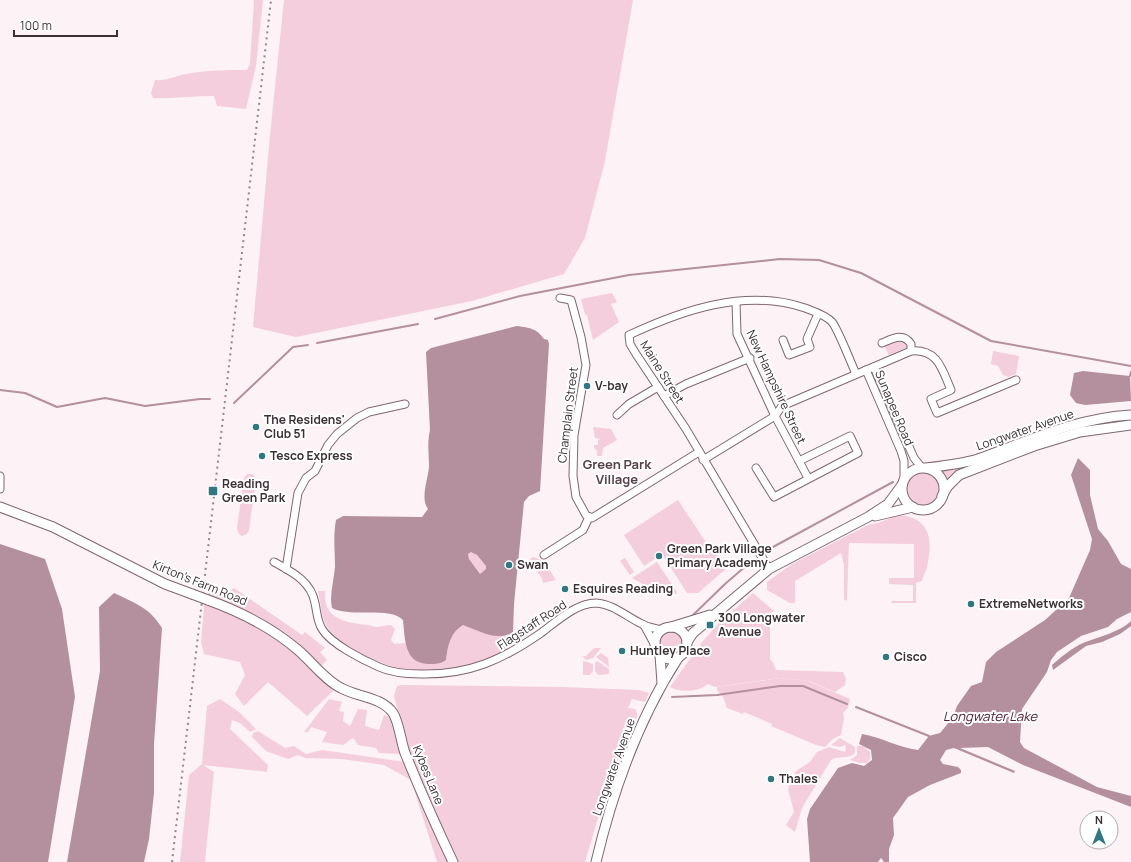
<svg xmlns="http://www.w3.org/2000/svg" width="1131" height="862" font-family="Manrope,sans-serif">
<style>
.green{fill:#f4cedc}
.water{fill:#b48f9d;fill-rule:evenodd}
.lines{fill:none;stroke-linecap:round;stroke-linejoin:round}
.stream{stroke:#b48f9d;stroke-width:2}
.minor-casing{stroke:#7f6770;stroke-width:9}
.tertiary-casing{stroke:#7f6770;stroke-width:11}
.minor{stroke:#fff;stroke-width:7}
.tertiary{stroke:#fff;stroke-width:9}
.rail{stroke:#92878b;stroke-width:2;stroke-dasharray:2 4;stroke-linecap:butt}
.tertiary-bridge-casing{stroke:#7f6770;stroke-width:11;stroke-linecap:butt}
.tertiary-bridge{stroke:#fff;stroke-width:9}
.poi-dot{fill:#307782;stroke:#fff;stroke-width:1.5}
.labels{text-anchor:middle;stroke-width:4;stroke-linejoin:round;paint-order:stroke}
.street-label{font-size:12px;fill:#3b3034;stroke:#fff}
.poi-label{font-size:12px;font-weight:bold;fill:#3b3034;stroke:#fff;text-anchor:start}
.neighbourhood-label{font-size:13px;font-weight:bold;fill:#564149;stroke:#fff}
.water-label{font-size:13px;font-style:italic;fill:#4b1a30;stroke:#fff}
</style>
<rect width="100%" height="100%" fill="#fdf2f6"/>
<g class="green">
<path d="M254 0H263L256 66 246 109 217 106 214 96C193 96 174 99 153 98L151 93 155 80C167 81 175 76 186 74 206 70 227 70 247 70L250 64Z"/>
<path d="M284 0H633L605 161 585 238 564 274 472 301 296 337 253 327 270 135Z"/>
<path d="M612 293 617 302 611 304 619 322 593 340 587 315H585L581 299Z"/>
<path d="M899 338 910 346 889 355 883 344Z"/>
<path d="M993 351 1019 356 1016 374 1008 377 1003 375 998 366 991 364Z"/>
<path d="M872 373 874 374 901 438 898 439Z"/>
<path d="M1131 417V421L1105 424 948 482 942 470 1062 430Z"/>
<path d="M593 427 611 429 617 440 603 448 602 456H597V451L594 448V445H598V440L601 439 595 438Z"/>
<circle cx="923" cy="489" r="17"/>
<path d="M247 474H253L256 479 249 530 247 534 242 536 238 533 237 528 244 478Z"/>
<path d="M678 500 713 553 716 552 727 568 698 593H687L662 554 644 566 624 535Z"/>
<path d="M901 515C931 519 933 541 927 567 926 572 923 575 922 581L916 583V603H891L892 601H913V585L889 584V578H914V544L849 543 847 599 846 601 844 599V565L841 553 795 581V603H790L767 590V582L792 564 870 524C879 525 891 516 901 515Z"/>
<path d="M471 552 477 555 486 566V569L480 574 469 559 468 554Z"/>
<path d="M532 557C542 557 551 572 556 580L543 583 542 578 529 561Z"/>
<path d="M625 558 634 572 630 575 620 561Z"/>
<path d="M657 562 677 592V594L655 591 632 578Z"/>
<path d="M220 588 229 591 234 588 302 635 305 632 325 648 320 652 327 660 317 670 334 690 307 716 268 682 244 706 235 694 245 675 240 662 204 654 201 643 205 595Z"/>
<path d="M318 591H325C323 620 346 622 367 625 370 625 373 627 376 627 381 627 386 625 391 625L395 629 391 640 394 644 406 643 407 649 446 660C448 645 450 633 463 625L506 636 513 632 518 641C469 675 412 682 360 653 349 647 338 641 330 631 321 621 321 604 318 591Z"/>
<path d="M753 593 774 611 770 613V659L773 662 776 670 843 672 846 679 845 685 835 692 809 681 781 678 715 687 708 684C698 692 681 693 670 687L702 642 719 623Z"/>
<circle cx="672" cy="643" r="13"/>
<path d="M594 648H601L593 658 586 660 582 656H586Z"/>
<path d="M601 653 608 658 609 667 596 657Z"/>
<path d="M583 661 593 664V671L590 675H583Z"/>
<path d="M597 661 609 669V674L598 675 595 671V663Z"/>
<path d="M781 678 808 681 850 699 848 708 843 713 844 718 841 735 833 739 825 747 816 745 771 726 772 724 744 712 743 714 727 708 723 697 717 690V687Z"/>
<path d="M401 685 562 687 639 690 649 693 645 702 632 699 628 708 635 709 637 712V716L609 781 585 862H437L411 780 384 765 342 759 305 758 298 755 288 759 266 751 252 737 253 733 258 731 285 748 294 746 306 754 322 750 405 762 402 754 379 753 376 748 358 745 353 738 343 745 322 742 327 732 311 727 308 732H304L329 699 342 702 339 711 344 712 343 721 350 726 358 709 367 710 365 726 379 730 384 715 400 720 394 696 397 686Z"/>
<path d="M220 699 239 712 256 729 250 732 240 723 232 720 230 729 268 765 267 772 203 765 214 772 205 862H180L189 775 202 764 207 706Z"/>
<path d="M840 738 855 747V753C848 760 839 755 831 760L802 808 795 832 786 825 794 812 788 789 796 771 810 762 817 752 829 747 845 752 846 748 845 745 840 747 831 745Z"/>
<path d="M857 746H863L870 752V759L867 763H860L850 760 857 755Z"/>
</g>
<g class="water">
<path d="M517 326C530 328 536 328 544 339L548 340 549 344 540 491 529 496 524 502 514 604 513 632C498 642 479 631 463 625 450 633 448 645 446 660 441 664 435 664 428 664 404 663 405 639 403 620 390 606 352 618 332 608 329 595 334 581 335 567 335 551 333 536 336 520L343 516 422 517 428 509C420 499 428 479 429 467 429 454 427 443 430 430L426 352 431 348ZM471 552 477 555 486 566V569L480 574 469 559 468 554Z"/>
<path d="M1083 371 1130 376 1131 401 1085 405 1076 403 1070 395 1074 373Z"/>
<path d="M1078 458 1090 470V495L1098 529 1108 541 1121 564 1131 569V612L1117 619 1108 627 1081 636 1057 652 1051 660 1047 672 1022 709 1020 742 1024 748 1097 787 1131 796V807L1023 765 988 747 960 748 1015 771 1014 773 954 748 946 750 940 760 943 764 958 767 961 770V773L930 785 908 797 893 818 894 835 889 849V862H884L881 858 878 862H810L807 819 810 809 838 768 852 763 864 766 872 760 871 750 859 744 862 734C881 737 899 748 918 750L929 736 940 733 945 727 953 717 957 706 971 686 982 682 986 662 996 652 1045 620 1069 598 1090 550 1092 539 1071 475Z"/>
<path d="M0 544 45 559 62 609 75 697 48 862H0Z"/>
<path d="M114 593C135 603 150 608 162 628L154 744V793L149 839 144 862H67L100 671 99 607Z"/>
<path d="M1131 621V626L1120 634 1102 642 1086 646 1053 670 1052 665C1061 657 1072 648 1083 643 1096 638 1122 631 1131 621Z"/>
</g>
<g class="lines">
<g class="stream">
<path d="M435 319 520 296 629 275 780 259 819 260 861 273 991 341 1131 366"/>
<path d="M317 343 418 324"/>
<path d="M1130 376 1131 372"/>
<path d="M0 390 25 393 57 407 105 398 145 406 200 399H210"/>
<path d="M234 403 293 347 308 345"/>
<path d="M773 547 893 482"/>
<path d="M691 617 725 584 747 565"/>
<path d="M672 697 717 695 780 686H803L847 704"/>
<path d="M856 707 929 736"/>
</g>
<g class="minor-casing">
<g id="minor">
<path d="M560 298 571 300 581 337 586 365 574 435 573 476 576 497 586 515 592 518 699 452"/>
<path d="M736 302 737 334 775 416 808 478"/>
<path d="M783 340 789 355 810 347 807 339 818 314"/>
<path d="M882 343C892 339 903 332 911 344V351"/>
<path d="M874 367 914 458 922 468"/>
<path d="M866 370 901 451 904 461V479"/>
<path d="M664 396 686 384 750 358"/>
<path d="M617 415 629 404 658 387"/>
<path d="M703 460 775 416 782 406 911 351C938 349 942 369 951 390L931 399 937 413 1016 380"/>
<path d="M756 468 774 497 858 453 850 436 799 461"/>
<path d="M0 476V489"/>
<path d="M544 555 583 530 589 517"/>
<path d="M274 562C292 572 311 581 315 603 317 612 317 621 322 629 331 644 363 660 379 667 392 673 407 674 421 674 469 675 502 660 541 633 556 622 576 603 596 603 613 604 627 617 642 624 648 628 656 628 662 630"/>
<path d="M286 569 298 493 306 478 315 471 328 445 337 434 357 418 369 412 405 404"/>
<path d="M769 569 686 429 636 354 630 344 629 335C683 310 745 288 805 308 813 311 826 315 832 322 838 329 851 363 856 374"/>
<path d="M644 625 656 647"/>
</g>
</g>
<g class="tertiary-casing">
<g id="tertiary">
<path d="M926 468C943 466 961 464 978 459 1028 441 1076 418 1131 415"/>
<circle cx="923" cy="489" r="21"/>
<path d="M942 496 948 486 959 475 1034 446 1080 432 1131 425"/>
<path d="M0 507 53 527 165 584 192 594"/>
<path d="M875 516 913 507"/>
<path d="M208 600C241 612 271 627 298 650 312 662 325 680 341 688 357 697 382 697 393 713 399 722 401 742 405 753 420 790 436 826 453 862"/>
<circle cx="671" cy="643" r="16"/>
<path d="M671 627 710 615"/>
<path d="M687 642 693 633 769 569 868 517 888 504 902 485"/>
<path d="M660 655 662 683"/>
<path d="M596 862C613 790 638 720 678 658"/>
</g>
</g>
<use href="#minor" class="minor"/>
<use href="#tertiary" class="tertiary"/>
<path class="rail" d="M172 862 271 0"/>
<g class="tertiary-bridge-casing">
<path id="tertiary-bridge" d="M192 594 208 600"/>
</g>
<use href="#tertiary-bridge" class="tertiary-bridge"/>
</g>
<g class="poi-dot">
<circle cx="587" cy="386" r="4"/>
<circle cx="256" cy="427" r="4"/>
<circle cx="262" cy="456" r="4"/>
<rect x="208" y="486" width="10" height="10" rx="2"/>
<circle cx="659" cy="556" r="4"/>
<circle cx="509" cy="565" r="4"/>
<circle cx="565" cy="589" r="4"/>
<circle cx="971" cy="604" r="4"/>
<rect x="706" y="621" width="8" height="8" rx="2"/>
<circle cx="622" cy="651" r="4"/>
<circle cx="886" cy="657" r="4"/>
<circle cx="771" cy="779" r="4"/>
</g>
<g class="labels">
<g class="street-label">
<text transform="translate(662 372) rotate(58)" y="4">Maine Street</text>
<text transform="translate(776 387) rotate(65)" y="4">New Hampshire Street</text>
<text transform="translate(894 408) rotate(67)" y="4">Sunapee Road</text>
<text transform="translate(568 415) rotate(-83)" y="4">Champlain Street</text>
<text transform="translate(1025 430) rotate(-19)" y="4">Longwater Avenue</text>
<text transform="translate(200 583) rotate(22)" y="4">Kirton's Farm Road</text>
<text transform="translate(532 625) rotate(-33)" y="4">Flagstaff Road</text>
<text transform="translate(614 767) rotate(-70)" y="4">Longwater Avenue</text>
<text transform="translate(428 775) rotate(68)" y="4">Kybes Lane</text>
</g>
<g class="poi-label">
<text x="595" y="390">V-bay</text>
<text x="264" y="424">The Residens'<tspan x="264" dy="14">Club 51</tspan></text>
<text x="270" y="460">Tesco Express</text>
<text x="222" y="488">Reading<tspan x="222" dy="14">Green Park</tspan></text>
<text x="667" y="553">Green Park Village<tspan x="667" dy="14">Primary Academy</tspan></text>
<text x="517" y="569">Swan</text>
<text x="573" y="593">Esquires Reading</text>
<text x="979" y="608">ExtremeNetworks</text>
<text x="718" y="622">300 Longwater<tspan x="718" dy="14">Avenue</tspan></text>
<text x="630" y="655">Huntley Place</text>
<text x="894" y="661">Cisco</text>
<text x="779" y="783">Thales</text>
</g>
<g class="neighbourhood-label">
<text x="617" y="469">Green Park<tspan x="617" dy="15">Village</tspan></text>
</g>
<g class="water-label">
<text x="990" y="721">Longwater Lake</text>
</g>
</g>
<g transform="translate(1099 830)"><circle r="19" fill="#ffffff" stroke="#b1acae"/>
<path d="M0-3L7 15L0 10L-7 15Z" fill="#307782"/>
<text y="-6" font-size="11" font-weight="bold" text-anchor="middle" fill="#3b3034">N</text>
</g>
<path d="M14 30v6h103v-6" fill="none" stroke="#3b3034" stroke-width="2"/>
<text x="20" y="30" font-size="12" fill="#3b3034" stroke="#ffffff" stroke-width="3" paint-order="stroke">100 m</text>
</svg>
